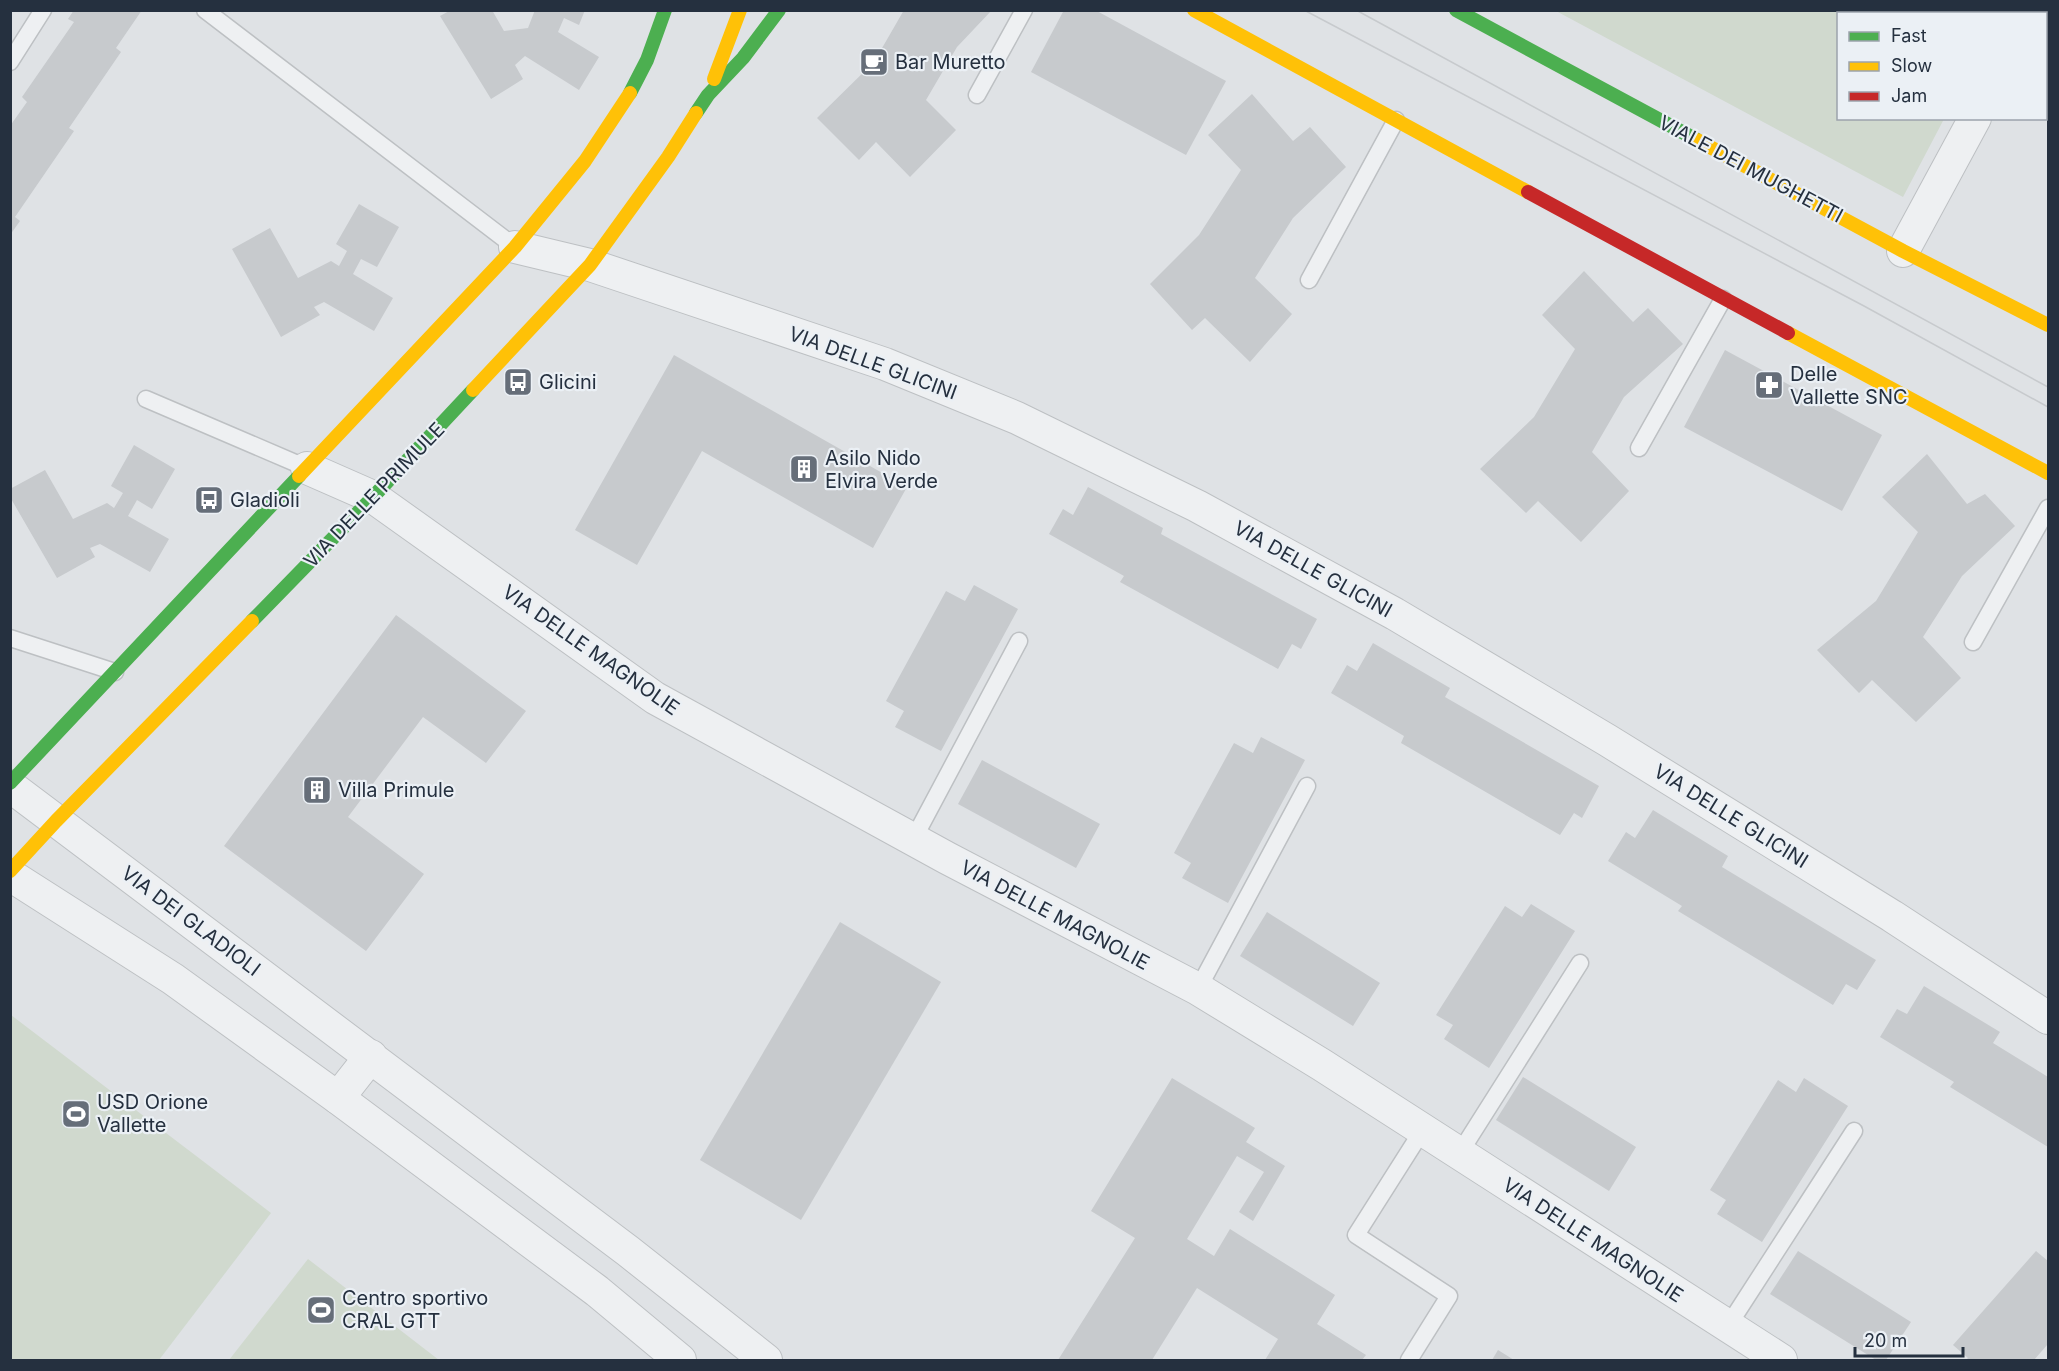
<svg xmlns="http://www.w3.org/2000/svg" width="2059" height="1371" font-family="Inter,sans-serif">
<style>
.green{fill:#d0d9ce}
.building{fill:#c7cacd}
.lines{fill:none;stroke-linecap:round;stroke-linejoin:round}
.lane-casing{stroke:#bdc0c3;stroke-width:19}
.street-casing{stroke:#bdc0c3;stroke-width:34}
.lane{stroke:#eef0f2;stroke-width:16}
.street{stroke:#eef0f2;stroke-width:32}
.fast{stroke:#4caf50;stroke-width:14}
.slow{stroke:#ffc107;stroke-width:14}
.jam{stroke:#c62828;stroke-width:14}
.tram{stroke:#c7cacd;stroke-width:1.5}
.labels{text-anchor:middle;stroke-width:4.5;stroke-linejoin:round;paint-order:stroke}
.poi-label{font-size:20px;fill:#25303f;stroke:#ebf0f5;text-anchor:start}
.street-label{font-size:20px;fill:#25303f;stroke:#ebf0f5}
</style>
<rect width="100%" height="100%" fill="#dfe2e5"/>
<g class="green">
<path d="M1556 11H2001L2000 14H1838V118L1944 119 1903 197Z"/>
<path d="M11 1015 271 1213 159 1360H11Z"/>
<path d="M308 1259 439 1360H229Z"/>
</g>
<g class="building">
<path d="M74 10H142L116 48 121 52 69 128 74 131 15 217 20 221 10 235V126L27 102 22 97 74 22 68 19Z"/>
<path d="M451 10H492L504 31 528 28 535 10H585L579 25 564 18 558 32 599 57 579 90 525 56 515 65 523 79 491 99 440 16Z"/>
<path d="M904 10H992L957 47 926 100 956 130 910 177 876 142 859 160 817 118 874 62Z"/>
<path d="M1064 10H1095L1226 81 1186 155 1031 72Z"/>
<path d="M1252 94 1293 141 1310 127 1346 167 1293 218 1255 278 1292 314 1250 362 1205 318 1192 330 1150 284 1199 235 1241 170 1208 135Z"/>
<path d="M359 204 399 227 377 267 361 259 353 274 393 298 374 331 324 302 314 307 320 315 281 337 232 249 270 228 298 278 331 261 339 266 347 251 336 244Z"/>
<path d="M1584 271 1633 322 1648 308 1683 344 1624 397 1592 452 1629 491 1581 542 1538 501 1526 513 1480 469 1534 417 1575 349 1542 315Z"/>
<path d="M1725 350 1882 435 1842 511 1684 427Z"/>
<path d="M674 355 907 487 873 548 702 451 637 565 575 530Z"/>
<path d="M134 445 175 469 152 509 137 500 128 516 169 539 150 572 100 544 90 548 95 557 57 578 10 497V489L45 470 73 519 107 503 114 508 123 493 111 486Z"/>
<path d="M1927 454 1967 504 1985 494 2015 526 1962 576 1923 637 1961 678 1916 722 1872 680 1859 693 1817 650 1876 601 1918 532 1882 497Z"/>
<path d="M1088 487 1163 528 1161 534 1317 619 1301 649 1292 644 1278 669 1120 582 1124 576 1049 534 1063 509 1073 515Z"/>
<path d="M974 585 1018 609 941 751 895 727 904 711 886 701 946 591 965 601Z"/>
<path d="M396 615 526 711 486 763 423 717 348 817 424 874 366 951 224 846Z"/>
<path d="M1373 643 1450 688 1445 697 1599 786 1582 818 1574 813 1560 835 1401 743 1404 736 1331 693 1347 665 1357 671Z"/>
<path d="M1261 737 1305 760 1228 903 1182 878 1191 863 1174 853 1234 743 1253 753Z"/>
<path d="M982 760 1100 824 1076 868 958 804Z"/>
<path d="M1653 810 1728 856 1722 867 1876 960 1857 990 1846 984 1833 1005 1678 911 1682 906 1608 861 1626 832 1635 838Z"/>
<path d="M1531 904 1575 931 1489 1068 1444 1039 1453 1025 1436 1015 1505 906 1522 917Z"/>
<path d="M1267 912 1380 983 1353 1026 1240 956Z"/>
<path d="M840 922 941 982 801 1220 700 1160Z"/>
<path d="M1924 986 2000 1032 1993 1043 2048 1077V1147L1950 1087 1954 1082 1880 1037 1897 1009 1907 1014Z"/>
<path d="M1523 1077 1636 1147 1609 1191 1496 1120Z"/>
<path d="M1172 1078 1255 1128 1246 1142 1285 1166 1253 1221 1239 1212 1264 1172 1237 1156 1187 1239 1214 1256 1230 1229 1335 1295 1317 1324 1366 1355 1362 1360H1265L1278 1339 1197 1288 1152 1360H1058L1135 1238 1091 1211Z"/>
<path d="M1804 1078 1848 1106 1762 1242 1717 1214 1726 1200 1710 1190 1778 1080 1796 1092Z"/>
<path d="M1798 1251 1911 1322 1886 1360H1876L1770 1294Z"/>
<path d="M2036 1251 2048 1261V1344L2034 1360H1966L1968 1358 1953 1345Z"/>
<path d="M1498 1350 1514 1360H1492Z"/>
</g>
<g class="lines">
<g class="lane-casing">
<g id="lane">
<path d="M205 10 515 247"/>
<path d="M10 62 43 10"/>
<path d="M977 95 1024 10"/>
<path d="M1309 280 1396 120"/>
<path d="M146 399 307 468"/>
<path d="M1639 448 1723 299"/>
<path d="M10 638 115 672"/>
<path d="M1973 642 2048 508"/>
<path d="M913 840 1019 641"/>
<path d="M1198 989 1307 786"/>
<path d="M1459 1154 1580 963"/>
<path d="M1728 1326 1854 1131"/>
<path d="M1409 1360 1449 1296 1356 1235 1422 1131"/>
</g>
</g>
<g class="street-casing">
<g id="street">
<path d="M2033 14 2034 10"/>
<path d="M515 247 590 265 885 364 1017 418 1197 506 1395 614 1607 740 1892 916 2048 1018"/>
<path d="M1903 251 1975 118"/>
<path d="M307 468 373 497 655 698 947 858 1198 989 1322 1065 1781 1360"/>
<path d="M10 786 628 1251 766 1360"/>
<path d="M10 875 173 979 338 1098 597 1291 680 1360"/>
<path d="M338 1098 371 1056"/>
</g>
</g>
<use href="#lane" class="lane"/>
<use href="#street" class="street"/>
<g class="fast">
<path d="M1456 10 1697 140"/>
<path d="M630 93 647 60 665 10"/>
<path d="M696 113 708 95 743 58 779 10"/>
<path d="M252 621 373 497 473 390"/>
<path d="M10 783 299 476"/>
</g>
<g class="slow">
<path d="M1194 10 1528 192"/>
<path d="M714 79 740 10"/>
<path d="M1697 140 1903 251 2048 325"/>
<path d="M1788 333 2048 473"/>
<path d="M473 390 590 265 668 157 696 113"/>
<path d="M299 476 515 247 585 161 630 93"/>
<path d="M10 871 56 821 252 621"/>
</g>
<path class="jam" d="M1528 192 1788 333"/>
<g class="tram">
<path d="M1304 10 1864 306 2048 407"/>
<path d="M1356 10 2048 387"/>
</g>
</g>
<defs>
<g id="cafe-square" transform="scale(1.5)"><rect x="-9" y="-9" width="18" height="18" rx="4" fill="#666e79" stroke="#ebf0f5"/><path d="M-5.5-4.5H6V0H3Q3 3.5 0 3.5H-2.5Q-5.5 3.5-5.5 0ZM3-3.2v2h1.7v-2ZM-6 4.5H4V6H-6Z" fill="#fff"/></g>
<g id="bus-square" transform="scale(1.5)"><rect x="-9" y="-9" width="18" height="18" rx="4" fill="#666e79" stroke="#ebf0f5"/><path d="M-5-6H5V4H4V6H2V4H-2V6H-4V4H-5ZM-3.5-4V0h7V-4ZM-3.5 1.2v1.5H-2V1.2ZM2 1.2v1.5H3.5V1.2Z" fill="#fff"/></g>
<g id="pharmacy-square" transform="scale(1.5)"><rect x="-9" y="-9" width="18" height="18" rx="4" fill="#666e79" stroke="#ebf0f5"/><path d="M-2-6h4v4h4v4h-4v4h-4v-4h-4v-4h4Z" fill="#fff"/></g>
<g id="building-square" transform="scale(1.5)"><rect x="-9" y="-9" width="18" height="18" rx="4" fill="#666e79" stroke="#ebf0f5"/><path d="M-4-6H4V6H1V3H-1V6H-4ZM-2.5-4.3h1.7v1.8h-1.7ZM.8-4.3h1.7v1.8H.8ZM-2.5-1h1.7V.8h-1.7ZM.8-1h1.7V.8H.8Z" fill="#fff"/></g>
<g id="stadium-square" transform="scale(1.5)"><rect x="-9" y="-9" width="18" height="18" rx="4" fill="#666e79" stroke="#ebf0f5"/><path d="M0-5a6.5 5 0 1 0 0 10a6.5 5 0 1 0 0-10ZM-3.5-1.8h7v3.6h-7Z" fill="#fff"/></g>
</defs>
<g fill-rule="evenodd">
<use href="#cafe-square" x="874" y="62"/>
<use href="#bus-square" x="518" y="382"/>
<use href="#pharmacy-square" x="1769" y="385"/>
<use href="#building-square" x="804" y="469"/>
<use href="#bus-square" x="209" y="500"/>
<use href="#building-square" x="317" y="790"/>
<use href="#stadium-square" x="76" y="1114"/>
<use href="#stadium-square" x="321" y="1310"/>
</g>
<g class="labels">
<g class="poi-label">
<text x="895" y="69">Bar Muretto</text>
<text x="1790" y="381">Delle<tspan x="1790" dy="23">Vallette SNC</tspan></text>
<text x="539" y="389">Glicini</text>
<text x="825" y="465">Asilo Nido<tspan x="825" dy="23">Elvira Verde</tspan></text>
<text x="230" y="507">Gladioli</text>
<text x="338" y="797">Villa Primule</text>
<text x="97" y="1109">USD Orione<tspan x="97" dy="23">Vallette</tspan></text>
<text x="342" y="1305">Centro sportivo<tspan x="342" dy="23">CRAL GTT</tspan></text>
</g>
<g class="street-label">
<text transform="translate(1751 169) rotate(28)" y="7">VIALE DEI MUGHETTI</text>
<text transform="translate(873 363) rotate(20)" y="7">VIA DELLE GLICINI</text>
<text transform="translate(374 495) rotate(-46)" y="7">VIA DELLE PRIMULE</text>
<text transform="translate(1313 569) rotate(29)" y="7">VIA DELLE GLICINI</text>
<text transform="translate(591 650) rotate(35)" y="7">VIA DELLE MAGNOLIE</text>
<text transform="translate(1731 816) rotate(32)" y="7">VIA DELLE GLICINI</text>
<text transform="translate(1055 915) rotate(28)" y="7">VIA DELLE MAGNOLIE</text>
<text transform="translate(191 921) rotate(37)" y="7">VIA DEI GLADIOLI</text>
<text transform="translate(1593 1240) rotate(33)" y="7">VIA DELLE MAGNOLIE</text>
</g>
</g>
<rect width="2059" height="1371" fill="none" stroke="#25303f" stroke-width="24"/>
<rect x="1837" y="12" width="210" height="108" fill="#ebf0f5" stroke="#9ca3ac" stroke-width="1.5"/>
<rect x="1849" y="32" width="30" height="9" fill="#4caf50" stroke="#9ca3ac" stroke-width="1.5"/>
<text x="1891" y="42" font-size="18" fill="#25303f">Fast</text>
<rect x="1849" y="62" width="30" height="9" fill="#ffc107" stroke="#9ca3ac" stroke-width="1.5"/>
<text x="1891" y="72" font-size="18" fill="#25303f">Slow</text>
<rect x="1849" y="92" width="30" height="9" fill="#c62828" stroke="#9ca3ac" stroke-width="1.5"/>
<text x="1891" y="102" font-size="18" fill="#25303f">Jam</text>
<path d="M1855 1347v9h108v-9" fill="none" stroke="#25303f" stroke-width="3"/>
<text x="1864" y="1347" font-size="18" fill="#25303f" stroke="#ebf0f5" stroke-width="4.5" paint-order="stroke">20 m</text>
</svg>
